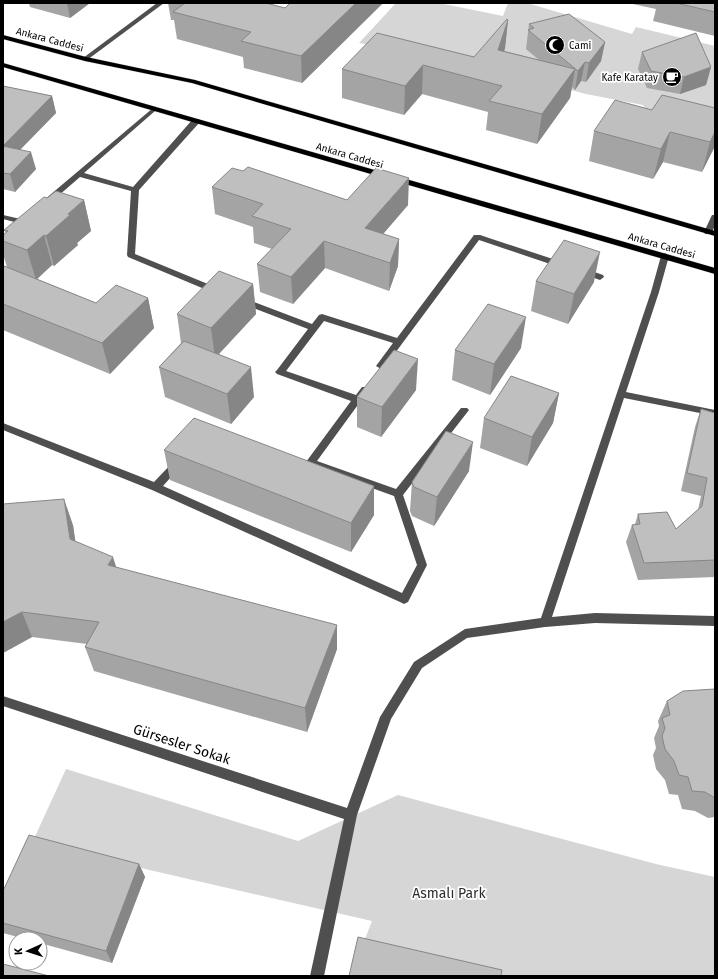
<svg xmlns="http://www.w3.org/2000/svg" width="718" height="979" font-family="'Fira Sans',sans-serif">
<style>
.green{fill:#d6d6d6}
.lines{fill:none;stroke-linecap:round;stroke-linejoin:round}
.major-casing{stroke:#dbdbdb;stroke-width:1}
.minor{fill:#4f4f4f;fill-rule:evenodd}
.major{fill:#000;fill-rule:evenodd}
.wall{fill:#a4a4a4}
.shaded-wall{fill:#868686}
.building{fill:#bfbfbf;stroke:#868686}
.labels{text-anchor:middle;stroke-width:3.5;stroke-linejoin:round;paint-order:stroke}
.far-street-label{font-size:10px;fill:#000;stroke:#fff}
.far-poi-label{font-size:10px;fill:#000;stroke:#fff;text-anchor:start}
.near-street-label{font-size:14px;fill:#000;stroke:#fff}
.near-park-label{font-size:14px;fill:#2d2d2d;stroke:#fff}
</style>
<rect width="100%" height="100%" fill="#fff"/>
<g class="green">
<path d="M396 3H439L503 16 508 3H527L632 34 636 27 715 46V133L651 118 643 105 586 94 473 64 359 43Z"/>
<path d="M66 769 298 841 398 795 656 864 715 877V976H441L358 957 372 921 32 843Z"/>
</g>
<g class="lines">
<g class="major-casing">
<g id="major">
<path d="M3 35 86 57 195 80 715 231V236L192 83 85 61 3 39Z"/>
<path d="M3 63 715 268V274L3 67Z"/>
</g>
</g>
<g class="minor">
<path d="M157 3H164L87 60H83V58Z"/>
<path d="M153 108 155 109V111L84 173 133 187 193 119H199V123L139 190 135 254 220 289 221 291 220 293H214L128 257 127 255 131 191 80 177 51 202H45L44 200Z"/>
<path d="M3 215 25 220 26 222 22 224 3 219Z"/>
<path d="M712 215H715V226L711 234H705L704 232Z"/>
<path d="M474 235H480L565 263 566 265 562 268 559 267 479 240 384 368 381 369 376 366 393 343 324 321 286 371 356 395 362 387H368L370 389 368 391 317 461 396 489 461 408H467L469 410 403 495 427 565 408 602 404 604 400 602 152 490 3 430V423L154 482 174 461H180L182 464 180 467 163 486 402 593 417 565 394 496 308 465 306 462 351 401 277 374 275 372 277 370 308 329 240 303 239 301 240 299H246L312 324 319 315 322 314 397 338Z"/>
<path d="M665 253 669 256 659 292 626 392 715 410V416L624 398 552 617 595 613 715 616V626L595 623 545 627 467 638 422 668 391 719 357 815 324 976H310L344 819 3 706V696L347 808 380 717 414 662 465 629 541 618 651 292 661 256Z"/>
<path d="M583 268 603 275 604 277 600 280 580 273 579 271Z"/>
</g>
<use href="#major" class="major"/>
</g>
<g class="wall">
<path d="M29 3H90L70 18 30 7Z"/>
<path d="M168 3H266L285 8 290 3H383L302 83 244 68 243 57 177 39 174 20H171Z"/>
<path d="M628 3H715V36L653 21 656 9Z"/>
<path d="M508 20 505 48 504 51 539 60 526 49 529 24 605 42 601 61 586 82 581 81 575 90 572 87 570 98 537 144 486 130 488 112 422 94 404 115 342 98V69L474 57Z"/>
<path d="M642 52 711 67 706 85 680 94 647 88 638 69Z"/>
<path d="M3 86 52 96 56 113 20 150 36 169 15 192 3 189Z"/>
<path d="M715 108V146L702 172 663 162 653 179 589 161 594 131 652 110Z"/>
<path d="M243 171 347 200 408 205 383 234 399 239 398 266 389 291 325 268 293 304 260 292 257 264 272 249 254 243 253 227 215 214 212 187Z"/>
<path d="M47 198 84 200 91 231 77 243 78 245 54 266 52 265 37 279 96 303 148 298 154 328 110 374 3 330V266L7 267 3 254V235L6 233 4 230Z"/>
<path d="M536 281 594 282 568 324 531 311Z"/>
<path d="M253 284 256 314 219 354 254 397 231 424 165 397 159 367 181 343 177 314Z"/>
<path d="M521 348 490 395 452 380 455 350Z"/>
<path d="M416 390 381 437 357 427V397Z"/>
<path d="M559 393 553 423 527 466 480 448 484 418Z"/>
<path d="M701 409 715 413V577L638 580 626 542 632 525 635 524 638 514 676 529 698 510 701 496 681 491 695 427Z"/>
<path d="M164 450 374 515 351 552 170 480Z"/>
<path d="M469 471 434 526 412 516 410 511 412 482Z"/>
<path d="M3 504 73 525 75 541 116 567 337 649 307 732 94 671 85 647 87 644 32 637 3 653Z"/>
<path d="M715 689V817L708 818 695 811 682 809 678 795 669 794 665 780 656 769 653 755 656 748 654 738 659 726 658 721 667 701Z"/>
<path d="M139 864 145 877 112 963 40 943V939H25L3 933V891Z"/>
</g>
<g class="shaded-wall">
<path d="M67 3H90L70 18Z"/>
<path d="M356 3H383L302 83 301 56Z"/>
<path d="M508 20 505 48 495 79 498 50Z"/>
<path d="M605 42 601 61 586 82 589 63Z"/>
<path d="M585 62 581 81 575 90 578 71Z"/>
<path d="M423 65 422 94 404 115 405 86Z"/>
<path d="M711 67 706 85 680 94 684 77Z"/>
<path d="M575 69 570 98 537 144 542 114Z"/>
<path d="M52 96 56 113 7 163 3 146Z"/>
<path d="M670 132 663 162 653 179 661 149Z"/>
<path d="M715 132V146L702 172 710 142Z"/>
<path d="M31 152 36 169 15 192 10 174Z"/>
<path d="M409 178 408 205 365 255V228Z"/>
<path d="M84 200 91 231 77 243 78 245 54 266 46 236 68 214Z"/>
<path d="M44 235 52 265 36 280 27 250Z"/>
<path d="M399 239 398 266 389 291 390 263Z"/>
<path d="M324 241 325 268 293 304 291 277Z"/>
<path d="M600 252 594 282 568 324 574 294Z"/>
<path d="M253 284 256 314 215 358 211 328Z"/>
<path d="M148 298 154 328 110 374 102 343Z"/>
<path d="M526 317 521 348 490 395 494 364Z"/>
<path d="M418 359 416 390 381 437 382 407Z"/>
<path d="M251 367 254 397 231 424 227 394Z"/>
<path d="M559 393 553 423 527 466 532 437Z"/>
<path d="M473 442 469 471 434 526 437 497Z"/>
<path d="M374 486V515L351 552V523Z"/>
<path d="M64 499 73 525 79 565 70 539Z"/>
<path d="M113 557 121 582 108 565Z"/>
<path d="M22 612 32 637 3 653V622Z"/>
<path d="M337 625V649L307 732 305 708Z"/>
<path d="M139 864 145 877 112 963 106 951Z"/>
</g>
<g class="building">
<path d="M185 3H266L285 8 290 3H356L301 56 241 41 251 32 173 12Z"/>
<path d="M676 3H715V12Z"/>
<path d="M569 14 605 42 589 63 585 62 578 71 528 30 534 28 529 24Z"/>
<path d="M507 19 508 20 498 50 575 69 542 114 489 101 502 86 423 65 405 86 342 69 377 33 474 57Z"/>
<path d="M696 33 711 67 684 77 651 71 642 52Z"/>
<path d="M3 86 52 96 3 146Z"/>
<path d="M662 95 715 108V132L710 142 670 132 661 149 594 131 615 100 652 110Z"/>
<path d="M3 146 31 152 10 174 3 173Z"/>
<path d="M248 167 347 200 376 168 409 178 365 228 399 239 390 263 324 241 291 277 257 264 291 229 252 216 263 204 212 187 232 168 243 171Z"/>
<path d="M56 191 84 200 68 214 70 215 46 236 44 235 27 250 3 241V235L8 231 4 230 44 197 47 198Z"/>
<path d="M564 240 600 252 574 294 536 281Z"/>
<path d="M3 266H4L96 303 116 285 148 298 102 343 3 304Z"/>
<path d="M219 271 253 284 211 328 177 314Z"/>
<path d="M488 304 526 317 494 364 455 350Z"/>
<path d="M184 341 251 367 227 394 159 367Z"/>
<path d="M394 350 418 359 382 407 357 397Z"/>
<path d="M511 376 559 393 532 437 484 418Z"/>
<path d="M701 409 715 413V560L644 563 632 525 640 524 638 514 667 512 676 529 702 506 707 478 687 473Z"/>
<path d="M194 418 374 486 351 523 164 450Z"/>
<path d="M446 431 473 442 437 497 414 487 412 482Z"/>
<path d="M64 499 70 539 113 557 108 565 337 625 305 708 85 647 99 622 22 612 3 622V504Z"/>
<path d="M715 689V798L705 792 692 791 688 777 679 775 674 761 665 749 662 736 665 728 662 718 670 715 667 701 683 691Z"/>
<path d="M29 835 139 864 106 951 3 923V891Z"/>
<path d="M358 937 502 970 501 976H349Z"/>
<path d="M3 964 49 976H3Z"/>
</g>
<defs>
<g id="mosque-disc" transform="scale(1)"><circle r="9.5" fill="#000" stroke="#fff"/><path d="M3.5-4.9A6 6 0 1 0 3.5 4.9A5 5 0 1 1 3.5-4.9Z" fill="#fff"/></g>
<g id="cafe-disc" transform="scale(1)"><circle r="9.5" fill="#000" stroke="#fff"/><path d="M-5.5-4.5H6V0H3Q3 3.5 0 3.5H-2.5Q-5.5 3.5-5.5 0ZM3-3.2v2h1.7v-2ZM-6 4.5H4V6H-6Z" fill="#fff"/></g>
</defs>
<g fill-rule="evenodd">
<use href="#mosque-disc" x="555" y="45"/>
<use href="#cafe-disc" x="672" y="77"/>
</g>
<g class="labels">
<g class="far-street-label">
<text transform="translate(50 39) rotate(15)" y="4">Ankara Caddesi</text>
<text transform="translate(350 155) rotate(16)" y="4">Ankara Caddesi</text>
<text transform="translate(662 245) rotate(16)" y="4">Ankara Caddesi</text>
</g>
<g class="far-poi-label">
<text x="569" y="49">Cami</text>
<text x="658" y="81" text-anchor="end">Kafe Karatay</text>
</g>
<g class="near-street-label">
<text transform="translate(182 744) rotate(18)" y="5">Gürsesler Sokak</text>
</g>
<g class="near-park-label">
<text x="449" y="898">Asmalı Park</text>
</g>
</g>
<rect width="718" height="979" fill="none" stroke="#000000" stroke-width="8"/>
<g transform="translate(28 951) rotate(267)"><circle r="19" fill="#ffffff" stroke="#999999"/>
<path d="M0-3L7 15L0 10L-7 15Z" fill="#000000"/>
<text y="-6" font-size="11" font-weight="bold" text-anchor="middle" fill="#000000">K</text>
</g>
</svg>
